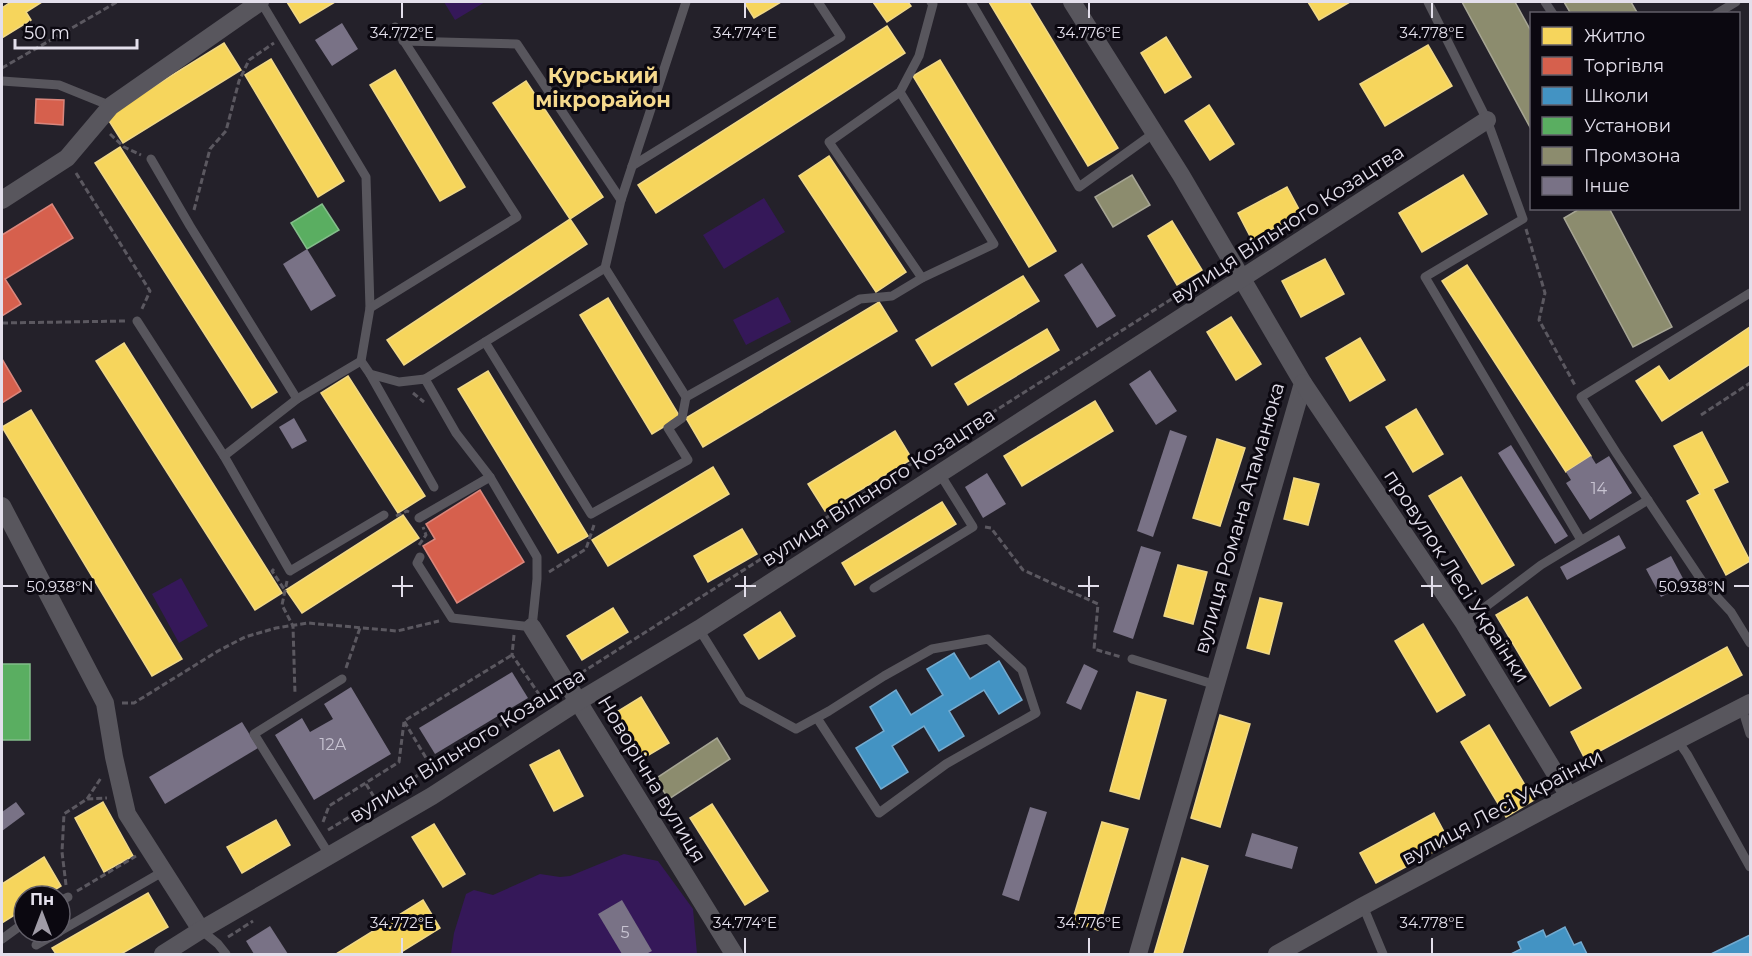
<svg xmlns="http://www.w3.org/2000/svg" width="1752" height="956" font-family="Montserrat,sans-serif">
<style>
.green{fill:#351859}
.homes{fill:#f6d55c;stroke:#f0d887;stroke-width:1.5}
.shops{fill:#d6604d;stroke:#da867c;stroke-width:1.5}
.schools{fill:#4393c3;stroke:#73aacf;stroke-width:1.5}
.public{fill:#5aae61;stroke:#83bd8a;stroke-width:1.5}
.industry{fill:#8c8c6e;stroke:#a6a594;stroke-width:1.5}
.building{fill:#797286}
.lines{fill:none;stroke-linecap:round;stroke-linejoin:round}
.path{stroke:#5b5860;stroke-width:3;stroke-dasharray:6 3;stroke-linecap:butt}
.service{stroke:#58565d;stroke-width:9}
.minor{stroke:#58565d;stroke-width:18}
.ticks{fill:none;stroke:#e3dfeb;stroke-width:2}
.labels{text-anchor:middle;stroke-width:6;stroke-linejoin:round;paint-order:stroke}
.number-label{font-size:16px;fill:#c8c4d2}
.street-label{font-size:20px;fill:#e3dfeb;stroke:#0b0810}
.neighbourhood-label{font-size:21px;font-weight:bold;fill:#f5d98d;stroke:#0b0810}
.ticks-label{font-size:15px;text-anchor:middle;fill:#e3dfeb;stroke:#0b0810;stroke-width:6;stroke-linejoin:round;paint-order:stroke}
</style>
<rect width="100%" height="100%" fill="#24212a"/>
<g class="green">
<path d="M444 2H485L455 20Z"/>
<path d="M764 198 785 232 724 269 703 235Z"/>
<path d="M778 297 791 322 746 345 733 320Z"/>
<path d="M181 578 208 626 179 643 152 594Z"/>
<path d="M624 854 658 861 693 909 697 954H451L454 933 466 894 474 890 493 895 540 874 560 877 570 876Z"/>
</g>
<g class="homes">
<path d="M11 2H42L26 12 31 20 2 38V8Z"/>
<path d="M287 2H335L300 23Z"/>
<path d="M744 2H781L754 18Z"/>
<path d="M873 2H908L911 6 887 22Z"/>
<path d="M989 2H1029L1118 148 1088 166Z"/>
<path d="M1308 2H1350L1319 20Z"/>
<path d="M887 26 905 53 656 213 638 185Z"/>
<path d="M1166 37 1191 77 1165 93 1141 53Z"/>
<path d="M224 43 241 70 123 143 106 116Z"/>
<path d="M1428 45 1452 86 1385 126 1360 84Z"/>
<path d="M271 59 344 181 318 197 245 75Z"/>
<path d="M940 60 1056 251 1029 267 913 76Z"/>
<path d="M395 70 465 187 440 201 370 85Z"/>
<path d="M526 81 603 197 570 219 493 103Z"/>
<path d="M1209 105 1234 144 1210 160 1185 121Z"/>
<path d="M120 147 277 392 252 408 95 163Z"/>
<path d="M829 156 906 272 876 292 799 176Z"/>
<path d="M1463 175 1487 214 1422 252 1399 213Z"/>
<path d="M1287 187 1301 213 1252 240 1238 213Z"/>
<path d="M570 219 587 244 404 365 387 340Z"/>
<path d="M1172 221 1202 270 1177 285 1148 236Z"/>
<path d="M1325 259 1344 294 1301 317 1282 281Z"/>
<path d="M1467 265 1591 456 1566 472 1442 281Z"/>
<path d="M1023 276 1039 301 932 366 916 340Z"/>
<path d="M608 298 680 417 652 434 580 315Z"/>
<path d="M879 302 897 331 703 447 686 418Z"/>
<path d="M1231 317 1261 364 1236 380 1207 332Z"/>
<path d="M1750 327V364L1662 421 1636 381 1659 366 1669 381Z"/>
<path d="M1047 329 1059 350 968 405 955 384Z"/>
<path d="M1360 338 1385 380 1350 401 1326 358Z"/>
<path d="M124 343 282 593 255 610 96 361Z"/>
<path d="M488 371 588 536 558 553 458 389Z"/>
<path d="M348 376 425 496 398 513 321 393Z"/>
<path d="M1095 401 1113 431 1022 486 1004 456Z"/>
<path d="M1416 409 1443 454 1413 472 1386 427Z"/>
<path d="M31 410 182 659 152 676 2 427Z"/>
<path d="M895 431 912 459 825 511 808 484Z"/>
<path d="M1702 432 1728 482 1713 489 1750 561 1726 575 1687 501 1700 494 1674 446Z"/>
<path d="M1217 439 1245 448 1220 526 1193 518Z"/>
<path d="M713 467 729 494 608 566 592 540Z"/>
<path d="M1461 477 1514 565 1482 584 1429 496Z"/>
<path d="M1294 478 1319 484 1308 525 1284 519Z"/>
<path d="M942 502 956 524 855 585 842 563Z"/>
<path d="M403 515 419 538 302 613 286 590Z"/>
<path d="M742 529 757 554 708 582 694 556Z"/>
<path d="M1178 565 1207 572 1193 624 1164 616Z"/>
<path d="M1527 597 1581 688 1550 706 1496 615Z"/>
<path d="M1260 598 1282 603 1269 654 1247 648Z"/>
<path d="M613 608 628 632 582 660 567 636Z"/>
<path d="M780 612 795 636 759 659 744 635Z"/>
<path d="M1423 624 1465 695 1437 712 1395 641Z"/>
<path d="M1727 647 1742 675 1585 759 1571 732Z"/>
<path d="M1137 692 1166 700 1139 799 1110 791Z"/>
<path d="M641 697 669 743 642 759 615 713Z"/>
<path d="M1220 715 1250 724 1220 827 1191 818Z"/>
<path d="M1489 725 1534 800 1506 817 1461 742Z"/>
<path d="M559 750 583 796 554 811 530 765Z"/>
<path d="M103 802 133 856 104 872 75 818Z"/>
<path d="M712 804 768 891 745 905 690 818Z"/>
<path d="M1434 813 1450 843 1376 883 1360 853Z"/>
<path d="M276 820 290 845 242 873 227 847Z"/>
<path d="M1102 822 1128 829 1098 930 1072 922Z"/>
<path d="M434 824 465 874 443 887 412 837Z"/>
<path d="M44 857 61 886 45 896H24V909L2 923V884Z"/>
<path d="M1182 858 1208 866 1182 954H1154Z"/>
<path d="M148 893 168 927 121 954H56L52 948Z"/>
<path d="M423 900 440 928 398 954H336Z"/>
</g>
<g class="shops">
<path d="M36 99 64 100 63 125 35 123Z"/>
<path d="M52 204 73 238 5 279 21 304 2 316V235Z"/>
<path d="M2 359 21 391 2 403Z"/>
<path d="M480 490 524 562 457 603 423 546 435 539 426 524Z"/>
</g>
<g class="schools">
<path d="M954 653 970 679 999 661 1022 700 999 714 984 690 949 711 964 736 939 751 924 726 892 746 908 772 881 789 856 748 884 731 870 707 896 690 911 715 943 695 927 669Z"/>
<path d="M1565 927 1574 945 1581 942 1587 954H1511L1521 949 1518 942 1543 930 1546 937Z"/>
<path d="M1750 935V954H1711Z"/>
</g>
<g class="public">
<path d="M322 204 339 230 307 249 291 223Z"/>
<rect x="2" y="664" width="28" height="76"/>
</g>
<g class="industry">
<path d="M1462 2H1515L1532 33V131Z"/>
<path d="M1564 2H1631L1638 14H1571Z"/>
<path d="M1132 175 1150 205 1113 227 1095 197Z"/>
<path d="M1581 208H1609L1672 327 1633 347 1564 218Z"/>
<path d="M717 738 730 759 669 799 655 779Z"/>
</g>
<g class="building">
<path d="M342 23 358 49 332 66 315 40Z"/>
<path d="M307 249 336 296 311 311 283 264Z"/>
<path d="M1082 263 1116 316 1097 328 1064 275Z"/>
<path d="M1150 370 1177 411 1156 425 1129 384Z"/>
<path d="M294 418 307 441 292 449 279 427Z"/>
<path d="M1170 430 1187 436 1153 537 1137 531Z"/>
<path d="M1511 445 1568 536 1555 544 1498 453Z"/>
<path d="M1591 456 1596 464 1609 456 1632 493 1590 520 1566 483 1571 480 1566 472Z"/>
<path d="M987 473 1006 504 983 518 965 487Z"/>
<path d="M1619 535 1626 548 1567 580 1560 567Z"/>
<path d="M1141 546 1161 552 1133 639 1113 632Z"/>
<path d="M1671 556 1686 584 1661 597 1646 569Z"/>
<path d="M1084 664 1098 671 1081 710 1066 703Z"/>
<path d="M512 672 528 698 435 754 419 728Z"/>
<path d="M351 687 391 754 314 800 275 735 302 718 310 732 333 719 324 704Z"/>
<path d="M242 722 258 748 165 804 149 777Z"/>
<path d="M16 802 25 814 2 831V812Z"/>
<path d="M1030 807 1047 812 1019 901 1002 895Z"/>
<path d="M1252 833 1298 847 1292 869 1245 856Z"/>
<path d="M622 900 652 951 646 954H622L598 914Z"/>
<path d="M270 926 288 954H254L246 941Z"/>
</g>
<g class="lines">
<g class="path">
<path d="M2 68 117 2"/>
<path d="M110 134 124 147 141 155"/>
<path d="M76 173 150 291 141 311"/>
<path d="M194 210 210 149 226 131 239 81 249 60 274 43"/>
<path d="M1526 229 1545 293 1539 320 1576 387"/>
<path d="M2 323 126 321"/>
<path d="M413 393 424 402"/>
<path d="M1701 415 1750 383"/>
<path d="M396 516 407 511 409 512"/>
<path d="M985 527 991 528 1023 570 1098 604 1094 649 1121 657"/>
<path d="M419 545 426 535 423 527"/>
<path d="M274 569 272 571 284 589"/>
<path d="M549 572 586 549 594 525"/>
<path d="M287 581 282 605 293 626 295 694"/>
<path d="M514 635 512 655 543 700"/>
<path d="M346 668 360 628"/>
<path d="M581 673 1219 269"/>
<path d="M122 703H134L218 651 245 637 276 628 308 623 397 631 439 621"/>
<path d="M435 773 404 721 512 655"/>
<path d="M366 784 376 800"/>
<path d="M87 799 101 778"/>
<path d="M323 822 329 806 399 762 404 722"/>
<path d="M328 830 543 699"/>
<path d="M66 885 62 852 64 814 87 799 107 798"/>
<path d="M77 891 136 856"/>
<path d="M228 937 253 921"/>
</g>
<g class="service">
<path d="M261 2 366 177 370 308 361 361 370 374 399 382 425 379 456 433 490 477 537 557V579L532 627 452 618 417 563 420 557"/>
<path d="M971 2 1079 187 1154 133"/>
<path d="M1428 2 1487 120 1523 219 1425 277 1581 540"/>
<path d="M1545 2 1553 14"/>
<path d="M1716 14 1736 2"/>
<path d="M403 41 517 44 621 200 605 268 425 379"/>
<path d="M2 81 59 85 111 106"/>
<path d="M900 92 994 244 922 278"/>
<path d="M151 159 190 226 297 399"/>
<path d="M632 166 841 37 818 2"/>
<path d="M621 200 686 2"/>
<path d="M1750 293 1581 397 1617 454 1702 581 1731 612 1750 643"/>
<path d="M370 308 517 217 395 27"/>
<path d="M137 321 224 456 297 399 361 361"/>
<path d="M485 342 591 514 688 460 668 428 682 418 686 397 605 268"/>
<path d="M370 374 434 487"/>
<path d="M686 397 860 299 892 296 922 278 829 142 900 92 919 56 933 4 931 2"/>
<path d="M224 456 290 571 384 515"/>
<path d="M419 518 490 477"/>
<path d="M874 588 973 527 940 474"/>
<path d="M1464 623 1541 565 1648 500"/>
<path d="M699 629 743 700 796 729 829 711 884 676 932 649 988 639 1022 670 1036 713 946 764 879 813 817 718"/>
<path d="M1132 659 1216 685"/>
<path d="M1742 708 1750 734"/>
<path d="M1677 740 1687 754 1750 867"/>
<path d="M330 856 254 734 342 679"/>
<path d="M60 901 68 897"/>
<path d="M1363 906 1383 954"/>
<path d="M201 930 218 944 226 954"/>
<path d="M60 931 164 871"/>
<path d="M2 939 24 923"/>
<path d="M36 945 59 932"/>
</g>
<g class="minor">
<path d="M1072 2 1181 175 1303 383 1138 954"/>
<path d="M2 200 67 158 111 106 260 2"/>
<path d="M1303 383 1464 623 1569 796"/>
<path d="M2 506 105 703 114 757 127 814 201 930"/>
<path d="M532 627 734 954"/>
<path d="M163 954 201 930 432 796 579 701 699 629 1487 120"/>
<path d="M1277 954 1363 906 1569 796 1750 703"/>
</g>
</g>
<path class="ticks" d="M402 3V18M745 3V18M1089 3V18M1432 3V18M402 576V597M745 576V597M1089 576V597M1432 576V597M3 586H18M392 586H413M735 586H756M1078 586H1099M1421 586H1442M1734 586H1749M402 938V953M745 938V953M1089 938V953M1432 938V953"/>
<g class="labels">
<g class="number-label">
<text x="1599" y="494">14</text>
<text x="333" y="750">12А</text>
<text x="625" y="938">5</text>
</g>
<g class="street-label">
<text transform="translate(1287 224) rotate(-33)" y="7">вулиця Вільного Козацтва</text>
<text transform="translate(878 487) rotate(-33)" y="7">вулиця Вільного Козацтва</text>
<text transform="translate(1239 518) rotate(-74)" y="7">вулиця Романа Атаманюка</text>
<text transform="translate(1457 576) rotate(57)" y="7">провулок Лесі Українки</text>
<text transform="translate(467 745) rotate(-32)" y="7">вулиця Вільного Козацтва</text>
<text transform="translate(652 779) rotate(59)" y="7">Новорічна вулиця</text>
<text transform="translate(1502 807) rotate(-28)" y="7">вулиця Лесі Українки</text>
</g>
<g class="neighbourhood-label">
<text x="603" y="83">Курський<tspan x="603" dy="24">мікрорайон</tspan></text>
</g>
</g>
<g class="ticks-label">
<text x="402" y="38">34.772°E</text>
<text x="745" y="38">34.774°E</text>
<text x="1089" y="38">34.776°E</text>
<text x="1432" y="38">34.778°E</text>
<text x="60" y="592">50.938°N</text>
<text x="1692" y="592">50.938°N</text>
<text x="402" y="928">34.772°E</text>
<text x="745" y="928">34.774°E</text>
<text x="1089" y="928">34.776°E</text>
<text x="1432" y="928">34.778°E</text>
</g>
<rect width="1752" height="956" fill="none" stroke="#e3dfeb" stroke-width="6"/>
<rect x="1530" y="12" width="210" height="198" fill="#0b0810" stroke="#615e68" stroke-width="1.5"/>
<rect x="1542" y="27" width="30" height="18" fill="#f6d55c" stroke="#615e68" stroke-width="1.5"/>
<text x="1584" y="42" font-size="18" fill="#e3dfeb">Житло</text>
<rect x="1542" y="57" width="30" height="18" fill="#d6604d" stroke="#615e68" stroke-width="1.5"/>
<text x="1584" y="72" font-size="18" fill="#e3dfeb">Торгівля</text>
<rect x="1542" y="87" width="30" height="18" fill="#4393c3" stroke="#615e68" stroke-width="1.5"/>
<text x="1584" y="102" font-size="18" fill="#e3dfeb">Школи</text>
<rect x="1542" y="117" width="30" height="18" fill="#5aae61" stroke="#615e68" stroke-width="1.5"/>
<text x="1584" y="132" font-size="18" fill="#e3dfeb">Установи</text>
<rect x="1542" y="147" width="30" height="18" fill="#8c8c6e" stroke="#615e68" stroke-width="1.5"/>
<text x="1584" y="162" font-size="18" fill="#e3dfeb">Промзона</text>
<rect x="1542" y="177" width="30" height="18" fill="#797286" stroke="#615e68" stroke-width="1.5"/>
<text x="1584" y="192" font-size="18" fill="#e3dfeb">Інше</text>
<g transform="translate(42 914)"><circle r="28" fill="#0b0810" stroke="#615e68" stroke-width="1.5"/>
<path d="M0-4.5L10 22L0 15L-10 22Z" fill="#a09ca7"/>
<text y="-9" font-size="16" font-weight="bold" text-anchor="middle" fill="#e3dfeb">Пн</text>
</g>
<path d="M15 39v9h122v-9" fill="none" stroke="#e3dfeb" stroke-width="3"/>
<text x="24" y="39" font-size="18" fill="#e3dfeb" stroke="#0b0810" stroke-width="4.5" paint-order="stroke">50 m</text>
</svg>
